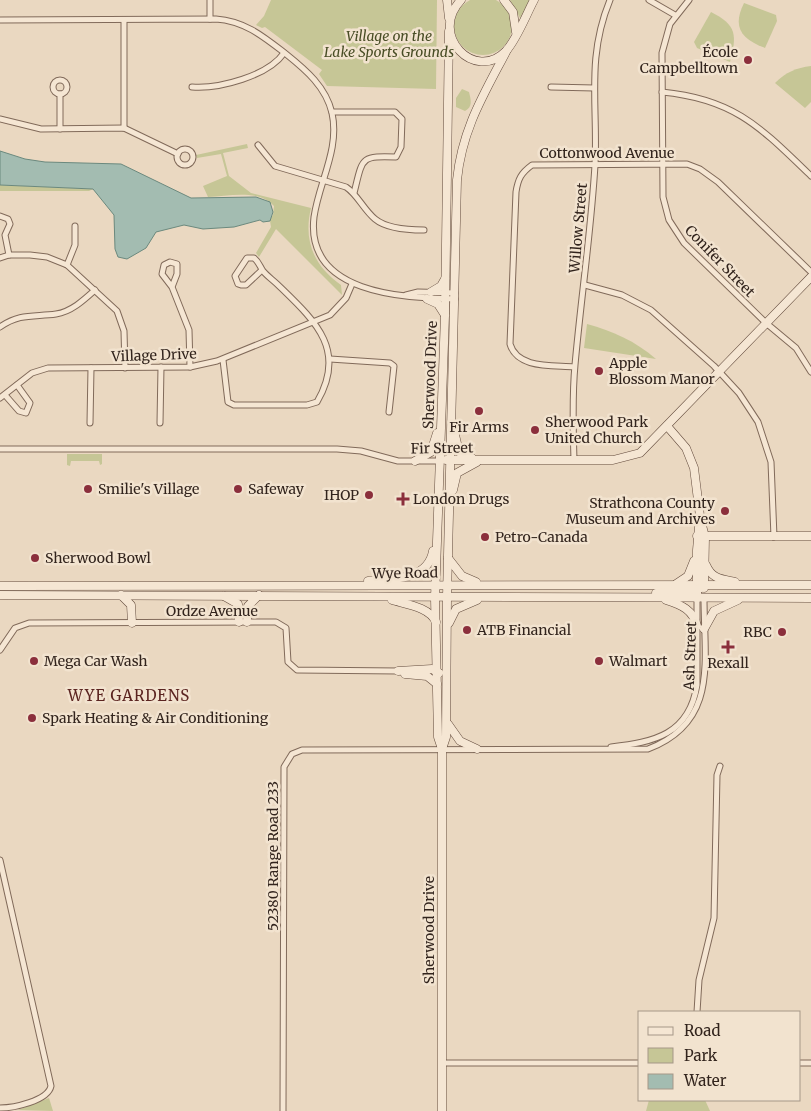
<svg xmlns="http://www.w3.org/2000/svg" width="811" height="1111" font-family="Merriweather,serif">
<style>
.green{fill:#c6c696}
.water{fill:#a3bcb1;stroke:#6b897e}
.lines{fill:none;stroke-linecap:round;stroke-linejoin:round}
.street-casing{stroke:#816a5a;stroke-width:7}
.secondary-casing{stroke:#634b3d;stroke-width:9}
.street{stroke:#f5e6d3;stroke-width:5}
.secondary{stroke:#f5e6d3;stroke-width:8}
.poi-dot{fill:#8b2f3c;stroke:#f2e3cf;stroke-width:2}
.labels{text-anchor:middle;stroke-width:5;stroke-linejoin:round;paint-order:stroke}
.park-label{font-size:14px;font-style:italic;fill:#484d25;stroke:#f2e3cf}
.poi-label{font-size:14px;fill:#32241d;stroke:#f2e3cf;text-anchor:start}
.street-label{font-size:14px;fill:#32241d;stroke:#f2e3cf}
.neighbourhood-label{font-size:15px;letter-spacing:1px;fill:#5b2420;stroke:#f2e3cf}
</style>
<rect width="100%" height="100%" fill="#ead8c1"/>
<g class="green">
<circle cx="483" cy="26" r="29"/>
<path d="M271 0H437L436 89 327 86 319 74 322 70 265 27 262 28 256 25 264 16Z"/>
<path d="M510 0H531L520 18Z"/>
<path d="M744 3 776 15 777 21 765 48C741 39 732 27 744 3Z"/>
<path d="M711 12C737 25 737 35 730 62L697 48 694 42Z"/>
<path d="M811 66V102L805 108 775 83C786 72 796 68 811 66Z"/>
<path d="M462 89 469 92C471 100 473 107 465 111L456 107V98Z"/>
<path d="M247 144 248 148 223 153 229 176 251 193 311 208C303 241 314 266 341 285L342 295 276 229 259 257 256 253 271 227 270 221 267 222 273 215 274 206C259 189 229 196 208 197L203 186 227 176 221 154 197 158 196 155Z"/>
<path d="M0 185 93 189 89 191H0Z"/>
<path d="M587 324C613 331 635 341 656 359L584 348Z"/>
<path d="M67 454H102V464L100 465 99 461H71L70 466 67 465Z"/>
<path d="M49 1098 53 1111 18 1110Z"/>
<path d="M649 1100H705L710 1111H646Z"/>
</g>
<path class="water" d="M0 151 25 159 45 162 121 164 191 198 256 197 270 202 273 212 270 221 263 222 260 220 234 227 203 229 184 225 156 232 146 248 127 259 118 257 115 249 114 215 93 189 0 185Z"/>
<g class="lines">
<g class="street-casing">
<g id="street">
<path d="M649 0 675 15"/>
<path d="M689 0 670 24 662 53 663 197 669 220 684 243 766 323 796 348 811 372"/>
<path d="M210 19V0"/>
<path d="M0 20 216 19C245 21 264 37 286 54 306 70 326 87 332 113 340 149 319 182 314 217 305 294 403 298 455 299"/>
<circle cx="60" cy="87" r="7"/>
<path d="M192 87C219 89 268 76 284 53"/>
<path d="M551 87 594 88"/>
<path d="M662 92C735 99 761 128 811 176"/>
<path d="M60 94V129"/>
<path d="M332 112H395L402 119 401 147 396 157C360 156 363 157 354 193"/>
<path d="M0 119 41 129 124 128 178 154"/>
<path d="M124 128V20"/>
<path d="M258 145 275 166 346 187C358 195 363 209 375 219 387 229 409 230 424 230"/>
<circle cx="185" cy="157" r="8"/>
<path d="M0 216 8 219 10 224 5 235 9 255"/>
<path d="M0 258 9 255H30L47 257 67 265 117 311 124 331 125 368"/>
<path d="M67 265 75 245V226"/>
<path d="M585 285 622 295 651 310 714 366 739 393 758 422 771 462 774 537"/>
<path d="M172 287 177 274V264L170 262 164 265 162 274 172 287 189 330 190 367"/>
<path d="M406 295 418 292 455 293"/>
<path d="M0 327C20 313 34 317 56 314 71 312 84 300 95 290"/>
<path d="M330 359 390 363 394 366 389 412"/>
<path d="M223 360 228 402 234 405H307L317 402C348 349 314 320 277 284 273 280 267 276 263 271 260 267 259 262 254 258H247L235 276 238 284 241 285H246L262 270"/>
<path d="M574 367C553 365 517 369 510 344L516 192C518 179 521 173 532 165L687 164 700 169 718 182 811 272"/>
<path d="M5 395 19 411 26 413 30 403 17 385"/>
<path d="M0 398 32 373 48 368 190 367 217 361 330 315 346 298 352 284"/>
<path d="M90 423 91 368"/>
<path d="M160 423 161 367"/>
<path d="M0 449H337L361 451 398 461H440"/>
<path d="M574 460C573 429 572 396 575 365 581 298 591 232 595 165 598 105 586 58 610 0"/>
<path d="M0 650 15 628 29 623 276 622 286 628 288 662 297 670 398 671"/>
<path d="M611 747C654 742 689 735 697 685V598"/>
<path d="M0 860 51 1086C48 1101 13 1108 0 1108"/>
<path d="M697 1012 699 980 714 918 717 775 720 766"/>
<path d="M442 1063H640"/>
<path d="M800 1063H811"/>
<path d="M283 1111 284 767 292 754 302 750 648 749C719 722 704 661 704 598"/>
</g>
</g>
<g class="secondary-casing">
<g id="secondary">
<path d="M447 0 449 18"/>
<path d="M461 0C428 35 475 83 506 51 517 39 526 15 534 0"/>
<path d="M504 0 513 12 516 32"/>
<path d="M431 292 441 286 445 279"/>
<path d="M427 299 438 304 445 315"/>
<path d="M667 426 686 448 694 468 700 516 697 550V598"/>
<path d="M455 435 459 452 472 458"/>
<path d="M446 460H613L640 453 811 277"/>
<path d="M415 461 431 452 437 433"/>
<path d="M453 490 457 473 477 462"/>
<path d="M700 518 705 537 704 588"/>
<path d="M697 536H811"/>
<path d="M448 558 462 576 476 582"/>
<path d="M706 565C712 579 721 579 735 582"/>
<path d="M368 581C391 579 428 581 433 551"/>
<path d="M676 584 688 576 694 561"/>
<path d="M0 586 811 585"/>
<path d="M656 593 697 590 701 588"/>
<path d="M0 595 811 598"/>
<path d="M121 595 131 605 132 623"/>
<path d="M224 596 238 604 239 622"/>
<path d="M392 600C405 604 430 607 436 622"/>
<path d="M666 600C682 605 693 610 697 626"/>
<path d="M247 622 248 606 259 595"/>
<path d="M449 623 456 609 477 600"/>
<path d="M704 629 714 611 738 600"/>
<path d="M398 671 432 669 439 673"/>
<path d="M405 674 427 676 437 684"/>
<path d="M448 724 460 741 477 749"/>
<path d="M442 749 446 737 447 597 457 180C462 129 484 94 507 50"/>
<path d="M442 1111V749L438 737 435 598 445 315 449 31"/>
</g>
</g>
<use href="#street" class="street"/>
<use href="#secondary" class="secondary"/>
</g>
<g class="poi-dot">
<circle cx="748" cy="60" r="5"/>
<circle cx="599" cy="371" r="5"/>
<circle cx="479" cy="411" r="5"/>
<circle cx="535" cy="430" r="5"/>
<circle cx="88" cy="489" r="5"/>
<circle cx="238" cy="489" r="5"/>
<circle cx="369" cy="495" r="5"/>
<path d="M400.5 491.5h5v5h5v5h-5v5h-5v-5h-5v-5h5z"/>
<circle cx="725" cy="511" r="5"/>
<circle cx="485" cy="537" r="5"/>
<circle cx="35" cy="558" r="5"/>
<circle cx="467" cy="630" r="5"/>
<circle cx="782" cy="632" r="5"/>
<path d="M725.5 639.5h5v5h5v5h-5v5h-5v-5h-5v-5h5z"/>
<circle cx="34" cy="661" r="5"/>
<circle cx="599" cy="661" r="5"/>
<circle cx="32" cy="718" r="5"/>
</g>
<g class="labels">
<g class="park-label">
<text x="389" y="41">Village on the<tspan x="389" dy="16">Lake Sports Grounds</tspan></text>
</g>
<g class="poi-label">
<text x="738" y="57" text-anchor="end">École<tspan x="738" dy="16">Campbelltown</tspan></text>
<text x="609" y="368">Apple<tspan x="609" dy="16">Blossom Manor</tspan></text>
<text x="545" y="427">Sherwood Park<tspan x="545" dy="16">United Church</tspan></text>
<text x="479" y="432" text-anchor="middle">Fir Arms</text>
<text x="98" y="494">Smilie's Village</text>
<text x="248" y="494">Safeway</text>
<text x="359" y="500" text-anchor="end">IHOP</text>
<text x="413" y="504">London Drugs</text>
<text x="715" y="508" text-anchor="end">Strathcona County<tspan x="715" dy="16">Museum and Archives</tspan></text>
<text x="495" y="542">Petro-Canada</text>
<text x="45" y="563">Sherwood Bowl</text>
<text x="477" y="635">ATB Financial</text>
<text x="772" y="637" text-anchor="end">RBC</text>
<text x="44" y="666">Mega Car Wash</text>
<text x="609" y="666">Walmart</text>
<text x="728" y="668" text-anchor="middle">Rexall</text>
<text x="42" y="723">Spark Heating &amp; Air Conditioning</text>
</g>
<g class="street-label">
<text x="607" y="158">Cottonwood Avenue</text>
<text transform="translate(578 228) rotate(-85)" y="5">Willow Street</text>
<text transform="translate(720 261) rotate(46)" y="5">Conifer Street</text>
<text transform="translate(154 355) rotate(-2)" y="5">Village Drive</text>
<text transform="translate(430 375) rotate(-88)" y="5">Sherwood Drive</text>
<text transform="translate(442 448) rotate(-1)" y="5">Fir Street</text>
<text transform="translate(405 573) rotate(-1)" y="5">Wye Road</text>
<text x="212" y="616">Ordze Avenue</text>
<text transform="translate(690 656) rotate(-88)" y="5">Ash Street</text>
<text transform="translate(273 856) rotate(-90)" y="5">52380 Range Road 233</text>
<text transform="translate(429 930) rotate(-90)" y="5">Sherwood Drive</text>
</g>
<g class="neighbourhood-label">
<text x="129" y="701">WYE GARDENS</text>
</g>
</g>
<rect x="638" y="1011" width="162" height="90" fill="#f2e3cf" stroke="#a59788"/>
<rect x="648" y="1027" width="25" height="8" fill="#f5e6d3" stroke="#a59788"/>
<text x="684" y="1036" font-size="15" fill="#32241d">Road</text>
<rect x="648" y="1048" width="25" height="15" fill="#c6c696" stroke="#a59788"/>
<text x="684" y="1061" font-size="15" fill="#32241d">Park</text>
<rect x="648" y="1074" width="25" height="15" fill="#a3bcb1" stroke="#a59788"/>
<text x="684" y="1086" font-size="15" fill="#32241d">Water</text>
</svg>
